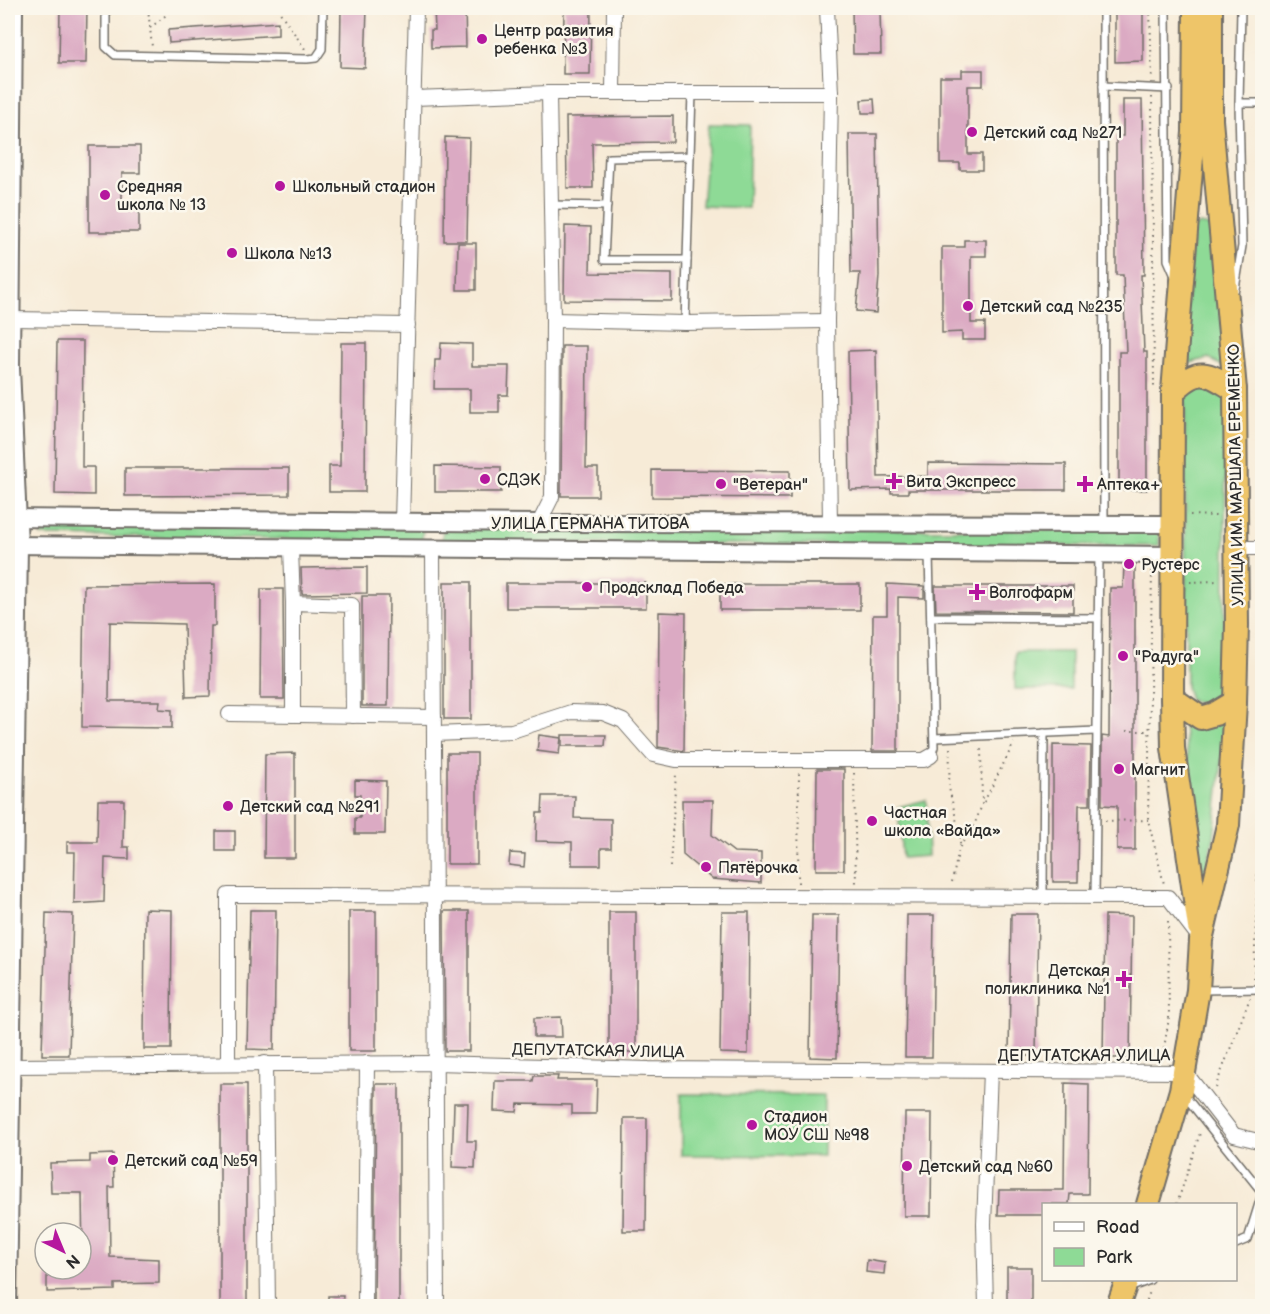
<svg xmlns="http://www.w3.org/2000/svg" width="1270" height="1314" font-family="'Balsamiq Sans',sans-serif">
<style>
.green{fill:#8eda96;stroke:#5c8260;stroke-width:1.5}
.building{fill:#dbaac3}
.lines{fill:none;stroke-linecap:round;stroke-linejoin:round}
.service-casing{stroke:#726e67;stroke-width:10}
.minor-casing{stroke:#726e67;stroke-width:16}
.tertiary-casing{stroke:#726e67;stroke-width:20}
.trunk-casing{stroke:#726e67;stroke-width:26}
.path{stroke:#726e67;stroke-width:2;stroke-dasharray:1.5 4.5;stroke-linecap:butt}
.service{stroke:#fff;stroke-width:7}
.minor{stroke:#fff;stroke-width:14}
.tertiary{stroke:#fff;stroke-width:16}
.trunk{stroke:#eec569;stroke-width:22}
.poi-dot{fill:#b5179e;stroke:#fbf7ec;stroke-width:2}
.labels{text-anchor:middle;stroke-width:5;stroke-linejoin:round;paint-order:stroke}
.poi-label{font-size:16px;fill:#2b2b2b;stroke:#fbf7ec;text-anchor:start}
.street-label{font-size:16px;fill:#2b2b2b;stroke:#fbf7ec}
</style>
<rect width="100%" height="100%" fill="#fbf7ec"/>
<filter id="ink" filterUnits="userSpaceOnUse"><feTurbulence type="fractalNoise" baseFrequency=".0167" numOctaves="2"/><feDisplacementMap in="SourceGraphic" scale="12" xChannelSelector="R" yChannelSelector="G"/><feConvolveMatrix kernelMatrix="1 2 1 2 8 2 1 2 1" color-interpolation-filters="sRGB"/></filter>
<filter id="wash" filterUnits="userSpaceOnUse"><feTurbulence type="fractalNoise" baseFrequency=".008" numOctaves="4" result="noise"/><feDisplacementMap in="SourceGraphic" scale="24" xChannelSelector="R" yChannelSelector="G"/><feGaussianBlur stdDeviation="1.35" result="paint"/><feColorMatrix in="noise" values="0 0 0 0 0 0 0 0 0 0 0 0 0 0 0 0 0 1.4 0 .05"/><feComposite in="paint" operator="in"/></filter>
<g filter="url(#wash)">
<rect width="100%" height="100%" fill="#f7ebd7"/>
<g class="green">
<path d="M709 124 750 125 748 208 702 206Z"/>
<path d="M1200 224 1209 226 1213 243 1227 369 1209 358 1182 365 1193 228Z"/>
<path d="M1202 381 1226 395 1224 691 1217 702 1204 706 1190 699 1186 687 1185 397 1191 384Z"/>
<path d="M42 524 423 527 422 541 41 536Z"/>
<path d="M443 527 1159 531V546L442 543Z"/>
<rect x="1015" y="652" width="56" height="37"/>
<path d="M1183 718C1198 726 1210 727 1226 722L1214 837 1202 886Z"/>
<path d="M926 800 928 856 902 858 898 807Z"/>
<path d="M681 1094 824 1095 823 1156 681 1155Z"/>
</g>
<g id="blocks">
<g class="building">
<path d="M60 8H87L86 63H59Z"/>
<path d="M341 8H367L365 68 340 67Z"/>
<path d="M434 8H465L466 47 431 48V30H435Z"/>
<path d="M564 8H591L590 74H563Z"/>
<path d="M852 8H880L881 54H853Z"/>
<path d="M1115 8H1143V61L1115 62Z"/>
<path d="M278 22V35L169 43 168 30Z"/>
<path d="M962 70H983V86H968V154H982V170H960V163H940V77H962Z"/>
<path d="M874 99 875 113H862L861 100Z"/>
<path d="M1123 100H1142L1144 275H1141L1144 352H1147V490H1119V352H1126L1123 275H1116V136H1123Z"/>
<path d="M673 116V142L592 143 593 188H567L566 117Z"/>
<path d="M849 134H877L879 276 876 313 856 311 860 273H851Z"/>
<path d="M445 137 469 138 467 241H444Z"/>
<path d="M89 146H140V173H122V204H139V232H89Z"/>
<path d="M565 226 591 227 590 273 672 274V301L564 300Z"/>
<path d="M964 240H986V256H971V323H985V340H962V332L942 333V247H964Z"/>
<path d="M458 243H476V290H457Z"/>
<path d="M57 341H83L82 467H94V495L55 494Z"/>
<path d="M341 343H366L365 492H329V466H340Z"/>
<path d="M441 343 472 344V366H509L508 395H499V412H470V389H434L435 360H440Z"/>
<path d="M562 346H587L586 468H598V496H561Z"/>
<path d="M876 350 878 477 928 476V463L1066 464V490H908V493H891V489L850 490 848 351Z"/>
<path d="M435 466 501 467V492H435Z"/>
<path d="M125 468H289V495L125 496Z"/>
<path d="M652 470 790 471V498L652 497Z"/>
<path d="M1124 565H1135V850H1117V806L1102 805V736L1109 737 1110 588H1123Z"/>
<path d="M367 567V593L302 594 301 568Z"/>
<rect x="444" y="582" width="27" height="137"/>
<rect x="506" y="583" width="140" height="25"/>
<path d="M215 584V626H211L210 696 186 697 184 624 110 622 109 701H160L159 709 172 710V728L82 727 84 585Z"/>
<rect x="720" y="584" width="140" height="26"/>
<path d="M887 584 924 586V598L898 597V751H872L873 615H887Z"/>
<path d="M935 586H1073V612L936 611Z"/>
<path d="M261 589H283L284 699H260Z"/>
<path d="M362 596H389L388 706H362Z"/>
<path d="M659 612 686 613 684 751 658 747Z"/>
<path d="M539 735 561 738 559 754 537 751Z"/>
<path d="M562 735H606L605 746H562Z"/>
<path d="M1053 745 1091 746 1090 805H1079L1078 882H1053Z"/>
<path d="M295 753V858H264L265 754Z"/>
<rect x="447" y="753" width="30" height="111"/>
<path d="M817 769H844V870H816Z"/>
<path d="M355 780 386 781 385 834H355V818H360V795H355Z"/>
<path d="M543 796H575L574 818 611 819V848H601V865H572V842L536 841 537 813H542Z"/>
<path d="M98 800H124L123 847H129V859L105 858 104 902 74 904 75 852H67V842H97Z"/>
<path d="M682 800H713L712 835 734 852 761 853V883L712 879 683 855Z"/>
<rect x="216" y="831" width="19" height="20"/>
<path d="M510 853 525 854 524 867 509 865Z"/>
<path d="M145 909 172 910 171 1049H144Z"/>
<path d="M250 910H276L274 1050 247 1049Z"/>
<rect x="349" y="911" width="27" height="140"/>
<path d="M444 911H469V1051H445Z"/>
<rect x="609" y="912" width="27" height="140"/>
<path d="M722 912H749L748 1054 720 1053Z"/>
<path d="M46 913 73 914 69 1055H42Z"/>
<path d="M1011 914H1038L1036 1056H1009Z"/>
<path d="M812 915H839L837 1058 810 1057Z"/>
<path d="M907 915H934L932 1057H905Z"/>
<path d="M1105 915 1132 916 1130 1058H1103Z"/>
<path d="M561 1017 562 1037H534V1018Z"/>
<path d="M534 1076H558L557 1080H597L596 1114H572V1105L518 1104 517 1112 494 1111 495 1081H533Z"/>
<path d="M1065 1083 1089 1084 1088 1194H1070L1069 1204H1044V1215H998L999 1190H1064Z"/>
<rect x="220" y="1084" width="27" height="222"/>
<path d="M376 1084H399V1306H374Z"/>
<path d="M454 1103H468L467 1141H476L475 1168 452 1167Z"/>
<path d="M905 1113H932L931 1216H904Z"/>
<path d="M624 1118H647L646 1231H623Z"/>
<path d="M113 1154 114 1187H109L110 1257 159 1259V1283L115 1284V1290L47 1292V1269H81V1258L83 1257 82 1193H51L50 1163 90 1162V1155Z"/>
<path d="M867 1260 885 1263 884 1274 866 1272Z"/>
<rect x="1007" y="1267" width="24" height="39"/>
<path d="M328 1296H343L342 1306H328Z"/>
</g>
</g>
</g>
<g filter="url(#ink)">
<use href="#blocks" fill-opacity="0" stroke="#726e67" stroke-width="1.5"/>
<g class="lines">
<g class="service-casing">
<g id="service">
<path d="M106 8V47L115 55 307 59 316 58 322 49 323 8"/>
<path d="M1103 8 1104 524"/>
<path d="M1166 8 1168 260 1175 276"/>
<path d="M1103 86 1169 89"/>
<path d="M1239 103H1262"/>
<path d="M550 205 607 206"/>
<path d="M687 260 690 156"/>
<path d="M1235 289 1242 246 1239 103 1241 8"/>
<path d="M685 323 687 260H604L609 158 690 156 692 93"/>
<path d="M929 555 934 747 931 756"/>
<path d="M931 617 1098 618"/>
<path d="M934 738 1096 731"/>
<path d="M1043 897 1044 733"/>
<path d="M1095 897 1099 554"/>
<path d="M1202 990 1262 989"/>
<path d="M1185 1096 1262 1192"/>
<path d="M1236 1244 1248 1239 1262 1194"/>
<path d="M1129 1288 1150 1280"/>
</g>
</g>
<g class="minor-casing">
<g id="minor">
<path d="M827 8 831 93 827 321 830 523"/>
<path d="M613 93 614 8"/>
<path d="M414 98 549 93H831"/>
<path d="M11 319 408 325"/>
<path d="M553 320 685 323 827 321"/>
<path d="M402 522 416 8"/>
<path d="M539 523 552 497 553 320 549 93"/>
<path d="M1237 548H1262"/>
<path d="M291 549 293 603"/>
<path d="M433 551 437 1306"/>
<path d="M229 714 434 717"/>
<path d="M293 715V603L352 605 353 716"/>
<path d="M434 734 512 731 571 712 603 713 623 721 653 755 676 760H924L931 756"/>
<path d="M228 1063V895L1168 897 1198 936"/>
<path d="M265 1063 268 1306"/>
<path d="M10 1066 436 1063 649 1069 1185 1072 1234 1135 1262 1142"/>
<path d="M365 1306 367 1063"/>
<path d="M986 1306 984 1224 990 1071"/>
</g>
</g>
<g class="tertiary-casing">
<g id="tertiary">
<path d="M8 518 539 523 1173 524"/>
<path d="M8 545 1173 555"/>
<path d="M8 1306 19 545 11 368 14 8"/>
</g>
</g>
<g class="trunk-casing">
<g id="trunk">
<path d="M1195 8 1194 132 1173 392 1172 698 1173 748 1199 927"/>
<path d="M1173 392C1199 366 1207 372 1235 390"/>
<path d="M1172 698 1201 718 1215 714 1235 702"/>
<path d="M1148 1204 1181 1090 1198 990 1201 940 1228 825 1235 702 1237 625 1235 390 1211 120V8"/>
<path d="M1118 1306 1127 1280"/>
</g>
</g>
<g class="path">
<path d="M148 8 152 47"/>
<path d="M277 8 305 49"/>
<path d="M1150 8 1152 79"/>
<path d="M1260 8V94"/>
<path d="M150 28 175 8"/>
<path d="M1152 97 1154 388"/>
<path d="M1260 111 1261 535"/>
<path d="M1190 515 1217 516"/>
<path d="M1261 561 1262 582"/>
<path d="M1152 571 1148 820 1164 884"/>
<path d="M1190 582 1218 581"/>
<path d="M1126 731H1149"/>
<path d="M950 748 949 788 960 836V846"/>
<path d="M854 773 856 885"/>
<path d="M984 802 1014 743"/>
<path d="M1105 821 1148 820"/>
<path d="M670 867 676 774"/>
<path d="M952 882 959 848 975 823 982 805 981 745"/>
<path d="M798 883 799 772"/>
<path d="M1254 978 1262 738"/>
<path d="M1162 1060 1169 1018 1168 919"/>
<path d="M1215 1088 1250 998"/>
<path d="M1177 1204 1201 1130"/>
<path d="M1145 1306 1150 1291"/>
</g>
<use href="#service" class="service"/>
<use href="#minor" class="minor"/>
<use href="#tertiary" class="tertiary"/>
<use href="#trunk" class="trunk"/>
</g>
</g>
<g class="poi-dot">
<circle cx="482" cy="39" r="6"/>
<circle cx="972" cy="132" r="6"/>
<circle cx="280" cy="186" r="6"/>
<circle cx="105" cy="195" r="6"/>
<circle cx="232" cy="253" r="6"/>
<circle cx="968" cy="306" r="6"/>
<circle cx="485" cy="479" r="6"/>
<path d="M891 472h6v6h6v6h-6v6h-6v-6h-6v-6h6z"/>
<circle cx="721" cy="484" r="6"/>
<path d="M1082 475h6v6h6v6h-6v6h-6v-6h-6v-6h6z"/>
<circle cx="1129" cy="564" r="6"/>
<circle cx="587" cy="587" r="6"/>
<path d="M974 583h6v6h6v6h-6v6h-6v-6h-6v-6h6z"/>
<circle cx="1123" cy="656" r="6"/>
<circle cx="1119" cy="769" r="6"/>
<circle cx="228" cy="806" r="6"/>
<circle cx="872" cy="821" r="6"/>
<circle cx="706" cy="867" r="6"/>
<path d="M1121 970h6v6h6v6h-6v6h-6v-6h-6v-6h6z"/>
<circle cx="752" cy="1125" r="6"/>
<circle cx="113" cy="1160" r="6"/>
<circle cx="907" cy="1166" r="6"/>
</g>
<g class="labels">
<g class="poi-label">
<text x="494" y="36">Центр развития<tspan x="494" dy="18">ребенка №3</tspan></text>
<text x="984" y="138">Детский сад №271</text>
<text x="117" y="192">Средняя<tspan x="117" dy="18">школа № 13</tspan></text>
<text x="292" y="192">Школьный стадион</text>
<text x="244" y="259">Школа №13</text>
<text x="980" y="312">Детский сад №235</text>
<text x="497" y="485">СДЭК</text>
<text x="906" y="487">Вита Экспресс</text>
<text x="733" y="490">"Ветеран"</text>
<text x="1097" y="490">Аптека+</text>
<text x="1141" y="570">Рустерс</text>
<text x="599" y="593">Продсклад Победа</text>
<text x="989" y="598">Волгофарм</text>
<text x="1135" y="662">"Радуга"</text>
<text x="1131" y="775">Магнит</text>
<text x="240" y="812">Детский сад №291</text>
<text x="884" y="818">Частная<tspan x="884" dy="18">школа «Вайда»</tspan></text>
<text x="718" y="873">Пятёрочка</text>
<text x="1110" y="976" text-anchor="end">Детская<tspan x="1110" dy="18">поликлиника №1</tspan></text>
<text x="764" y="1122">Стадион<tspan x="764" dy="18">МОУ СШ №98</tspan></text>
<text x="125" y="1166">Детский сад №59</text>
<text x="919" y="1172">Детский сад №60</text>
</g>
<g class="street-label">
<text transform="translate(1235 475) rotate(-91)" y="6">УЛИЦА ИМ. МАРШАЛА ЕРЕМЕНКО</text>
<text x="590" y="529">УЛИЦА ГЕРМАНА ТИТОВА</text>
<text transform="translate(598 1050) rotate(1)" y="6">ДЕПУТАТСКАЯ УЛИЦА</text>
<text x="1084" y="1061">ДЕПУТАТСКАЯ УЛИЦА</text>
</g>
</g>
<rect width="1270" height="1314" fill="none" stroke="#fbf7ec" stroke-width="30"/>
<rect x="1042" y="1203" width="195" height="78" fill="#fbf7ec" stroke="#a8a59f" stroke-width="1.5"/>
<rect x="1054" y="1222" width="30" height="9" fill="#ffffff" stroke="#a8a59f" stroke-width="1.5"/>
<text x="1096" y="1233" font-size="18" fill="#2b2b2b">Road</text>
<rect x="1054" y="1248" width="30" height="18" fill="#8eda96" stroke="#a8a59f" stroke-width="1.5"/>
<text x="1096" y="1263" font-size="18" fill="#2b2b2b">Park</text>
<g transform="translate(63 1251) rotate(137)"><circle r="28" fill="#fbf7ec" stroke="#a8a59f" stroke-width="1.5"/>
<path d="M0-4.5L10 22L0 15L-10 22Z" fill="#b5179e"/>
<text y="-9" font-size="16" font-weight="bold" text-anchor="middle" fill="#2b2b2b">N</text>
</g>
</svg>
